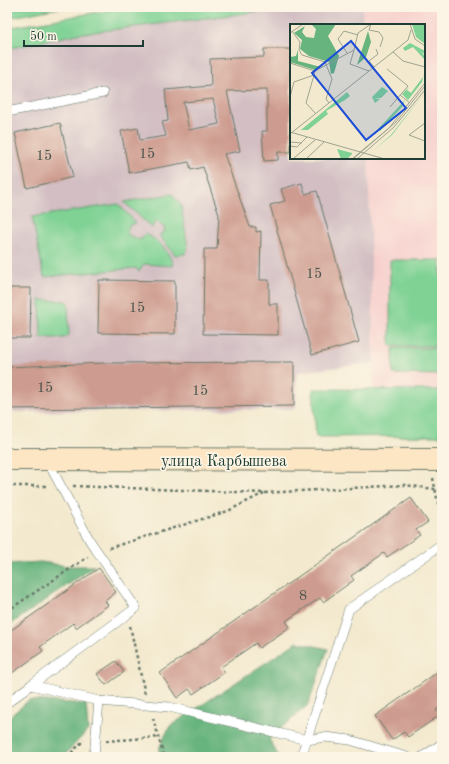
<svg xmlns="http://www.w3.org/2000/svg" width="449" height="764" font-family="'Old Standard TT',serif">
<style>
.built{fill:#f7d0cd}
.industrial{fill:#d2bec3}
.green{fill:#7fd294;stroke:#4f8864}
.forest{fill:#67b47e;stroke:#437859}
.building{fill:#cd9b8f;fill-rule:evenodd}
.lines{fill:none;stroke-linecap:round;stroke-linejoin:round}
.lane-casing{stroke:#69796a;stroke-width:10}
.secondary-casing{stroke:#69796a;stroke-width:24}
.path{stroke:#69796a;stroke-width:2.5;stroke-dasharray:3 3;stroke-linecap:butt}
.lane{stroke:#fff;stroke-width:9}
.secondary{stroke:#fce6c4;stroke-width:22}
.labels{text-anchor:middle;stroke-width:3.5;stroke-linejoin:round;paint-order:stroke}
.number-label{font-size:14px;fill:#4a544b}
.street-label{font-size:16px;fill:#1f3d34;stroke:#fcf5e5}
.inset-road{fill:none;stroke:#9ea490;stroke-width:1}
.view{fill:#1d4ed8;fill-opacity:0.15;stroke:#1d4ed8;stroke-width:2}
.inset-edge{fill:none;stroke:#1f3d34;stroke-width:2}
</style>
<rect width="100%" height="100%" fill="#fcf5e5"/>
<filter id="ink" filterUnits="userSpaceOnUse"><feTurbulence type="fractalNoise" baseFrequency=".025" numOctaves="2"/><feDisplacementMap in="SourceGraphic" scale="8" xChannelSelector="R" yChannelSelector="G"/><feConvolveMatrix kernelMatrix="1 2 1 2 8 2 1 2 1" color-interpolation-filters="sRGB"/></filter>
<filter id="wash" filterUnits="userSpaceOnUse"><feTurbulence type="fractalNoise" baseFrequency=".012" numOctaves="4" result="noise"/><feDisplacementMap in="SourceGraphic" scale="16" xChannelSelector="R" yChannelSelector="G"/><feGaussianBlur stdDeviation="0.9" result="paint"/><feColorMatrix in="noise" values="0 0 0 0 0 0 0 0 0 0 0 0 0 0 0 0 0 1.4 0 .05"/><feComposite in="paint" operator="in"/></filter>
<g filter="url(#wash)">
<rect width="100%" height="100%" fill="#f3e9ce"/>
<path class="built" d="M362 7H442V390L374 389 368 158H424V25H363Z"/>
<path class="industrial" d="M296 7H362L363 25H291V158H368L374 363 297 372 296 409 7 412V49L77 34Z"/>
<g class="green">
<path d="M23 7H64L7 18V10Z"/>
<path d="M127 7H296L77 34 7 49V28Z"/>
<path d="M172 194 181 205 188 248 185 254 175 255 159 235 165 232 164 227 157 222 154 223 152 228 124 202Z"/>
<path d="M118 204 136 223 130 225 127 229 128 235 141 240 145 234C157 238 171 253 173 266L144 264 139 272 136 268 44 277 32 217Z"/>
<path d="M390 260H441L440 346H390Z"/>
<path d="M40 300 65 301 68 303 69 335 64 338H41Z"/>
<path d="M393 348H439V375L393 374Z"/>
<path d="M313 389 442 390V436L316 437Z"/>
</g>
<g class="forest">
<path d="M41 562 67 566H95L7 627V564Z"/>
<path d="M297 642 328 649 308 705 269 739 279 757H159L160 746 170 726Z"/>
<path d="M29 700 86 704 88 730 63 757H7V719Z"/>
</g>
<g id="blocks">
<g class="building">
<path d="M264 49H291V152H278V160L264 161 262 131H267V90L227 91 240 151 224 154 250 227H256V232L261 231 260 280H269V304H278V335L203 334 204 249H217L219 215 203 167 191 170 189 162 129 173 121 131 138 128 140 140 166 136 162 122 168 121 165 90 211 86 210 59 264 57ZM213 99 219 124 189 130 183 102Z"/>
<path d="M60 123 73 177 27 188 15 133Z"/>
<path d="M302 183 305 194 317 191 359 342 312 355 270 205 285 201 281 189Z"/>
<path d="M99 280 175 281V334L98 333Z"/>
<path d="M10 288H31L30 338H7V319H10Z"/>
<path d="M294 362V406L7 409V367L105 363Z"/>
<path d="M411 498 428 522 416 530 420 535 387 557 384 553 351 576 354 580 323 602 320 598 286 621 290 627 259 648 256 643 221 667 225 672 193 694 189 689 177 698 160 673Z"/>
<path d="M99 568 116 592 105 601 108 605 76 628 73 623 40 647 43 651 12 673 7 666V633Z"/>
<path d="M116 661 124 672 106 685 97 674Z"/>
<path d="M442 669V706L436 710 440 715 408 737 404 732 392 740 375 716Z"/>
</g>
</g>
</g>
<g filter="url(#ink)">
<use href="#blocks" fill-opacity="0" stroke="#69796a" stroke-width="1"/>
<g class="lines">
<g class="lane-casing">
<g id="lane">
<path d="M7 112 103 93"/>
<path d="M31 685 136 608 90 541 47 460"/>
<path d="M7 703 31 685 99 701 169 707 307 740 325 737 350 740 407 757"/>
<path d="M94 757 99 701"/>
<path d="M301 757 349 609 442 544"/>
<path d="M422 757 442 744"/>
</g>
</g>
<g class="secondary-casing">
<path id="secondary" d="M7 459 442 460"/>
</g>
<g class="path">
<path d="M433 478 442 523"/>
<path d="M7 486H46"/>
<path d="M73 486 264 493 404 485 442 490"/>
<path d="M109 548 228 511 264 493"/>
<path d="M7 611 88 557"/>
<path d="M130 626 145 694"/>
<path d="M153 718 164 757"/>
<path d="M106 741 159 737"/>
<path d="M67 757 84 740"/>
</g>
<use href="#lane" class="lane"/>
<use href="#secondary" class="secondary"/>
</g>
</g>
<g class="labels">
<g class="number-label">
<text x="147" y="158">15</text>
<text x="44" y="160">15</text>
<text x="314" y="278">15</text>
<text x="137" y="312">15</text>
<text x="45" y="392">15</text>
<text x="200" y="395">15</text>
<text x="303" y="600">8</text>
</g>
<g class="street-label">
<text x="224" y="466">улица Карбышева</text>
</g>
</g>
<g transform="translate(290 24)">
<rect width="135" height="135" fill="#f3e9ce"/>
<path d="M122 0H135V20L126 13ZM120 19 135 27V31L131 27 135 33V36L123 23 115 27 113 24ZM135 45 132 58 118 76 112 70 119 63 117 66 121 69 133 53ZM92 63 98 67 91 74H84L90 75 85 79 82 73ZM57 68 60 72 55 76 36 87 38 90 18 106H11ZM135 68 102 111 84 126 101 111ZM115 76 112 83 90 107 88 105ZM47 125 62 129V130L57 135H51Z" fill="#7fd294"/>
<path d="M21 0H46L38 12 49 32 44 49 41 50 39 38 19 32 10 25 12 16 4 9 15 2 12 8 16 13 24 14 26 5ZM78 7 81 18 76 33 67 41ZM8 26V37L31 43 25 46 0 38V33L6 32Z" fill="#67b47e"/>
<path class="inset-road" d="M81 0 79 6 89 8 93 14 90 23M120 0 125 15 135 22M2 7 10 18 9 26 12 31 35 38 42 55 36 75 39 79M0 9 13 0M64 26 60 40 79 47M103 28 113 37 135 43M57 29 48 15 54 7 68 11M0 39 25 47M84 43 79 37 88 30 86 25M97 45 118 62 100 83M24 51 16 79 26 90M110 71 120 79M0 73 4 58 24 51 25 47 64 26 68 9 81 0M135 99 119 111 135 117M0 108 95 135M0 110 118 16 121 6M0 118 12 119M0 122 7 123 17 113M4 134 25 116M16 135 34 118M62 135 99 104 135 59M63 135 106 98 135 62M67 135 104 103 135 66"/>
<path class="view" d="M61 17 116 84 76 116 22 49Z"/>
<rect width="135" height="135" class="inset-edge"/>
</g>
<rect width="449" height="764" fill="none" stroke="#fcf5e5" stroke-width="24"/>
<path d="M24 40v6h119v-6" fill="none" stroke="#1f3d34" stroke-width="2"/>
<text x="30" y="40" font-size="12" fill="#1f3d34" stroke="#fcf5e5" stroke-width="3" paint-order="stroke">50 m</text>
</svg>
